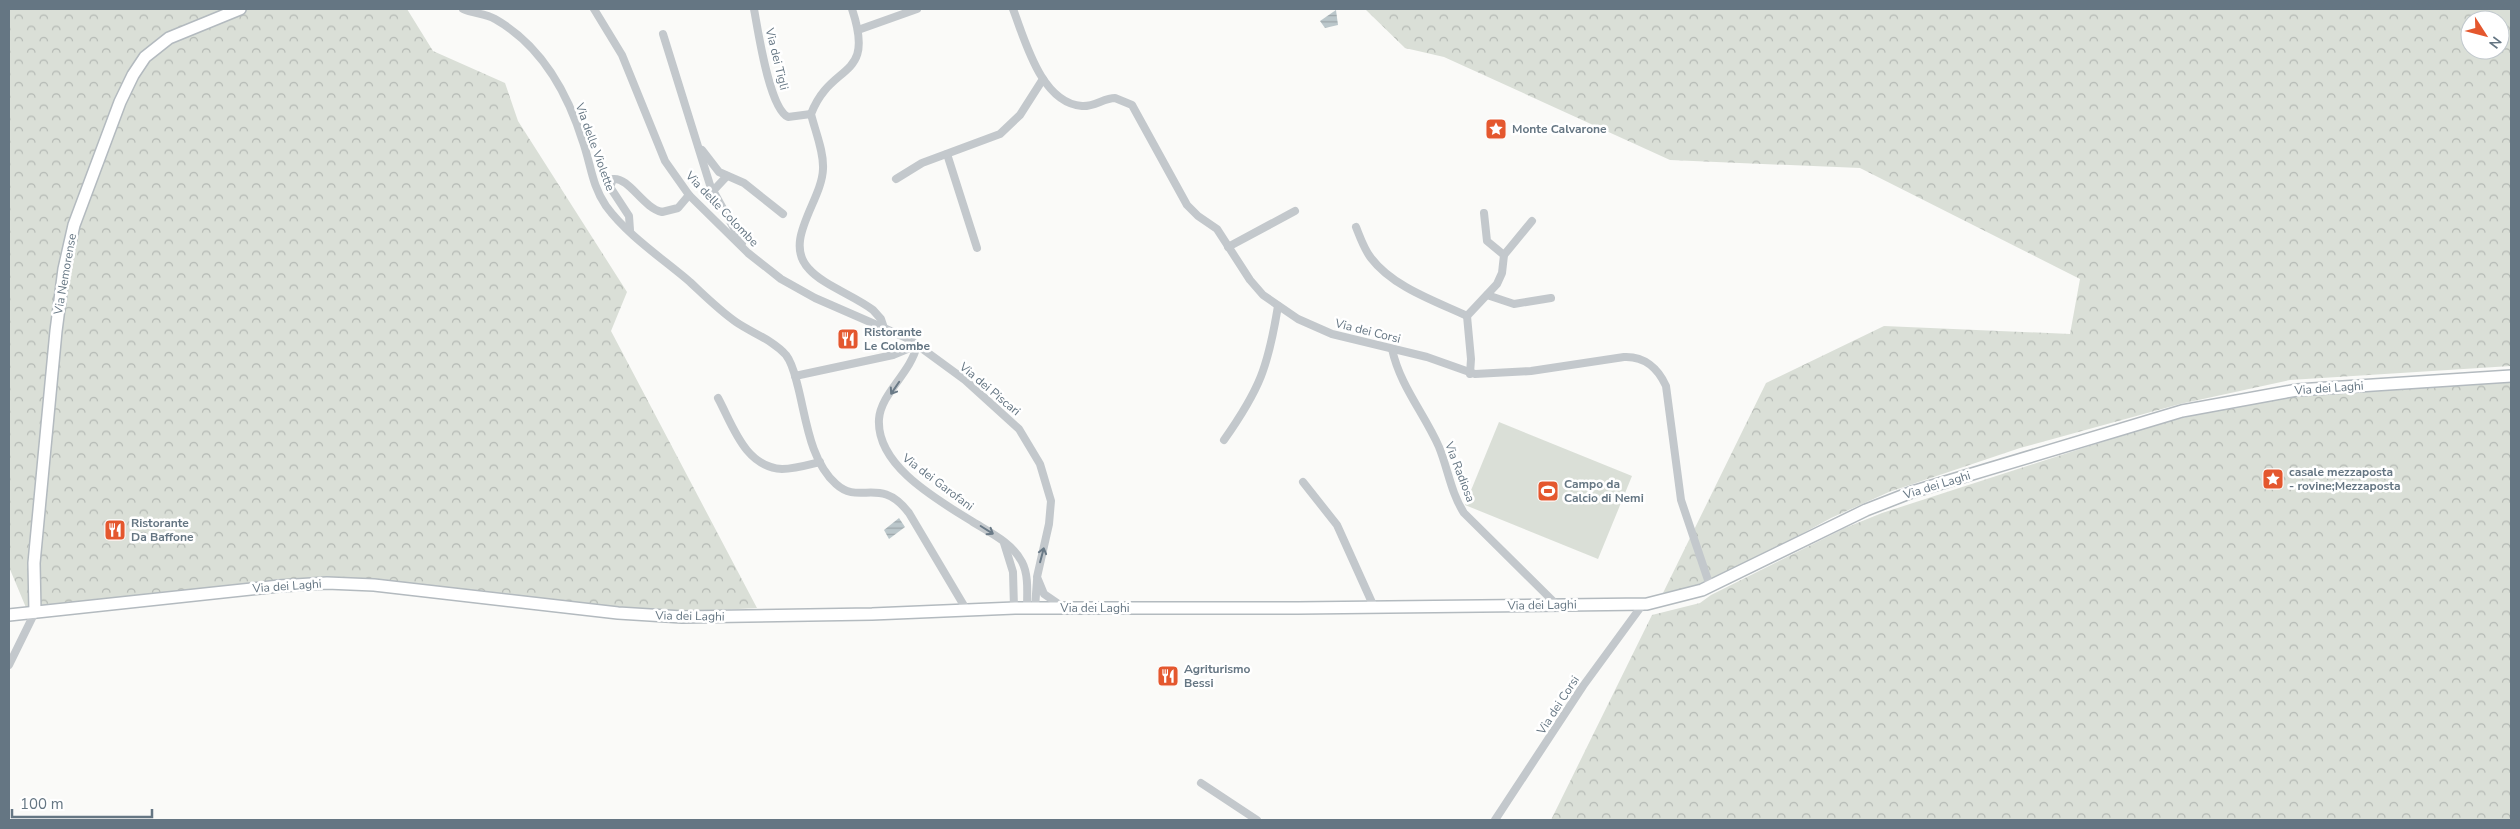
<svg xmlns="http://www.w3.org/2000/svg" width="2520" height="829" font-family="'Nunito Sans',sans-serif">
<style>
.forest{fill:url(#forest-crowns);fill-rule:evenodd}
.pitch{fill:#dadfd7}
.water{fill:url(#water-rules)}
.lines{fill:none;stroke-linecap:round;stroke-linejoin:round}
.secondary-casing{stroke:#b3babf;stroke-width:14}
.minor{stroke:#c3c8cc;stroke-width:8}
.secondary{stroke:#fff;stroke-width:11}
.oneway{stroke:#6a7a87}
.labels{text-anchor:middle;stroke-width:5;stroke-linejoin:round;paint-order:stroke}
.street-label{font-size:12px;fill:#657683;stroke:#fff}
.poi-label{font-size:12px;font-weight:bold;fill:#657683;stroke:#fff;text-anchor:start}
</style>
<defs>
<pattern id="forest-crowns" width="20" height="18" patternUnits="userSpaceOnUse" patternTransform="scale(1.25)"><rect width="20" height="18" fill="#dadfd7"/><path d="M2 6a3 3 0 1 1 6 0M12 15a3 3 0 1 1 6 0" fill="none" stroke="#b4b9b4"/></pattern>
<pattern id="water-rules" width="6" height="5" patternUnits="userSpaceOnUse" patternTransform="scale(1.25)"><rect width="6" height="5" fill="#bbc7cb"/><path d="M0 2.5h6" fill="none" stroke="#9ca6aa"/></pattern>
</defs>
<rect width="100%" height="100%" fill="#fafaf8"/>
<g class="forest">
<path d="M9 9H407L433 51 505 83 518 121 627 292 611 331 757 608 683 612 636 609 399 582 317 578 27 610 9 567Z"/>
<path d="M1365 9H2511V366L2290 380 2180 404 2020 448 1889 492 1831 518 1733 571 1695 586 1663 593 1766 383 1884 326 2070 334 2080 279 1860 168 1670 160 1444 57 1405 48ZM2470 20H2500V50H2470Z"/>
<path d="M2511 381V820H1551L1652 615 1700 603 1711 595 1845 528 1882 513 2151 426 2206 412 2297 396Z"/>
</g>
<path class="pitch" d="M1499 422 1632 476 1598 559 1465 505Z"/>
<g class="water">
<path d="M1336 10 1338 25 1325 28 1320 21Z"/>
<path d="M899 518 905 527 889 539 884 530Z"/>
</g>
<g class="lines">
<g class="secondary-casing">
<g id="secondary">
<path d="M35 612 34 563 56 331 64 269 74 225 120 102 133 75 145 57 169 38 240 9"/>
<path d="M9 615 279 586 327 583 374 585 618 613 682 617 872 614 1015 608H1298L1647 604 1702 590 1866 510 1912 492 2182 411 2297 390 2511 376"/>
</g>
</g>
<g class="minor">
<path d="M463 9C473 14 485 13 495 19 541 45 568 94 583 142 591 165 592 186 606 206 628 236 662 258 690 282 705 296 719 310 736 322 752 333 773 340 786 355 793 364 795 376 798 387 806 418 810 461 836 484 860 506 880 475 909 513L966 609"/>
<path d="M594 9 622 55 665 161 689 195 748 253 781 279 815 298 909 339 965 380 1019 429 1040 464 1051 501 1049 524 1037 577 1044 594 1063 607"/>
<path d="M754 9C758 30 769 108 788 117L811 114"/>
<path d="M852 9C876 81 831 61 811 114 815 131 824 151 823 169 822 201 782 241 809 269 823 285 855 296 873 310L881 319 884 328"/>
<path d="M1013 9C1025 40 1041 103 1082 106 1094 107 1104 98 1115 98L1132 105 1187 205 1198 216 1217 229 1250 280 1263 295 1298 319 1332 334 1427 357 1475 374 1531 371 1624 357C1644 356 1658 368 1666 386L1681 500 1710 586"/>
<path d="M858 30 917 9"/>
<path d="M663 34 710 185 742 243"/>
<path d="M702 150 719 172 744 183 783 214"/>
<path d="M947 154 977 248"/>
<path d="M896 179 922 163 1000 134 1020 115 1043 79"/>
<path d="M712 192 727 176"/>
<path d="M1484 213 1487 241 1504 255"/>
<path d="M1356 227C1360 237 1364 249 1371 258 1393 287 1435 301 1467 316"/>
<path d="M630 230 629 216 610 187 613 179C629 177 643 208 662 212L678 208 689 195"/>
<path d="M1228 247 1295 211"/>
<path d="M1487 295 1514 304 1551 298"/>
<path d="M1467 316 1497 284 1502 273 1504 255 1532 221"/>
<path d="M1467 316 1471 359 1470 374"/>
<path d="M917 345C911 373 881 393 879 419 876 466 938 500 973 522 991 533 1012 543 1022 562 1029 575 1027 594 1027 608"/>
<path d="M1392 349C1400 386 1424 413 1439 447 1448 469 1451 493 1464 513L1557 605"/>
<path d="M795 376 893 355 917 345"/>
<path d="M718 398C733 426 745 467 782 469 794 469 808 465 820 462"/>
<path d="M1224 440C1260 389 1268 367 1278 306"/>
<path d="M1303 482 1337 525 1374 607"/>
<path d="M1004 543 1013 572 1014 608"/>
<path d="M1035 608 1037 580"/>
<path d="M9 665 35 612"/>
<path d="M1201 783 1257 820"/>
<path d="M1495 820 1583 686 1643 604"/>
</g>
<use href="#secondary" class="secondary"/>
</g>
<defs><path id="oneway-shaft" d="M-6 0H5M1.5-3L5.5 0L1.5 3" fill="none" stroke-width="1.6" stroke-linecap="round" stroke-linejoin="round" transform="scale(1.25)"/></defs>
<g class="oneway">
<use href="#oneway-shaft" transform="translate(895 388) rotate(124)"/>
<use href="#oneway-shaft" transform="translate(987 530) rotate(32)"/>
<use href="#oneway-shaft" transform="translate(1042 555) rotate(-75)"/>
</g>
<defs>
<g id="sight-square" transform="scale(1.125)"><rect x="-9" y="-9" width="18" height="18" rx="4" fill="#e4572e" stroke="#fff"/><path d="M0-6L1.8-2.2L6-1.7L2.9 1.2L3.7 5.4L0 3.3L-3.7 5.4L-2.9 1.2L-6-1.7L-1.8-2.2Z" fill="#fff"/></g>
<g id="restaurant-square" transform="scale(1.125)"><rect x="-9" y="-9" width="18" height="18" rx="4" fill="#e4572e" stroke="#fff"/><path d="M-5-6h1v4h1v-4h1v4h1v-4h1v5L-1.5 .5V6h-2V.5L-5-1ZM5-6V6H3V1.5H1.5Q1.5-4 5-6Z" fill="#fff"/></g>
<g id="stadium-square" transform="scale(1.125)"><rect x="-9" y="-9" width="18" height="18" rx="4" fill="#e4572e" stroke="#fff"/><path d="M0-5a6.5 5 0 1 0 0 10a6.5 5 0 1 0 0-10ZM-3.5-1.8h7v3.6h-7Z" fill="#fff"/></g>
</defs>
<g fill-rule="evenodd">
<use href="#sight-square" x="1496" y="129"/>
<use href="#restaurant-square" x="848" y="339"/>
<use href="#sight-square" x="2273" y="479"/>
<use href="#stadium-square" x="1548" y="491"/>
<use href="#restaurant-square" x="115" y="530"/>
<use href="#restaurant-square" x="1168" y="676"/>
</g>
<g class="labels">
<g class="street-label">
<text transform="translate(777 59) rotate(76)" y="4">Via dei Tigli</text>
<text transform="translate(595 147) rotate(70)" y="4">Via delle Violette</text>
<text transform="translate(722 209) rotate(46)" y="4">Via delle Colombe</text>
<text transform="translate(65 274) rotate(-80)" y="4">Via Nemorense</text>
<text transform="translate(1368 331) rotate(14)" y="4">Via dei Corsi</text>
<text transform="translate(2329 388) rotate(-4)" y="4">Via dei Laghi</text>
<text transform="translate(990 389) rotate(40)" y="4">Via dei Piscari</text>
<text transform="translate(1460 472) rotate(69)" y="4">Via Radiosa</text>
<text transform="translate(938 482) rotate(37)" y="4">Via dei Garofani</text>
<text transform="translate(1937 485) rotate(-17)" y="4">Via dei Laghi</text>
<text transform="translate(287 586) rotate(-4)" y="4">Via dei Laghi</text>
<text transform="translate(1542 605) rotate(-1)" y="4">Via dei Laghi</text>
<text x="1095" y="612">Via dei Laghi</text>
<text transform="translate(690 616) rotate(1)" y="4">Via dei Laghi</text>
<text transform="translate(1558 705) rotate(-57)" y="4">Via dei Corsi</text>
</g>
<g class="poi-label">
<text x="1512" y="133">Monte Calvarone</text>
<text x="864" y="336">Ristorante<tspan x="864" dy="14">Le Colombe</tspan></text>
<text x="2289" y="476">casale mezzaposta<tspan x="2289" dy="14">- rovine;Mezzaposta</tspan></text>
<text x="1564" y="488">Campo da<tspan x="1564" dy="14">Calcio di Nemi</tspan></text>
<text x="131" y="527">Ristorante<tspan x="131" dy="14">Da Baffone</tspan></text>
<text x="1184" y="673">Agriturismo<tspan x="1184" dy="14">Bessi</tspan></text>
</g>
</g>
<rect width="2520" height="829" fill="none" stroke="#657683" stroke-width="20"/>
<g transform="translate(2485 35) rotate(126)"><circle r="24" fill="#ffffff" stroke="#c1c8cd"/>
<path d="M0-4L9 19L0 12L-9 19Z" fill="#e4572e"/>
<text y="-8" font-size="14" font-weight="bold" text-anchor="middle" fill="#657683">N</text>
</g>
<path d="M12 809v8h140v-8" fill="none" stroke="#657683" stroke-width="2.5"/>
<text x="20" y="809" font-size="15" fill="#657683" stroke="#ffffff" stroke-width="4" paint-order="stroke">100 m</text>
</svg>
